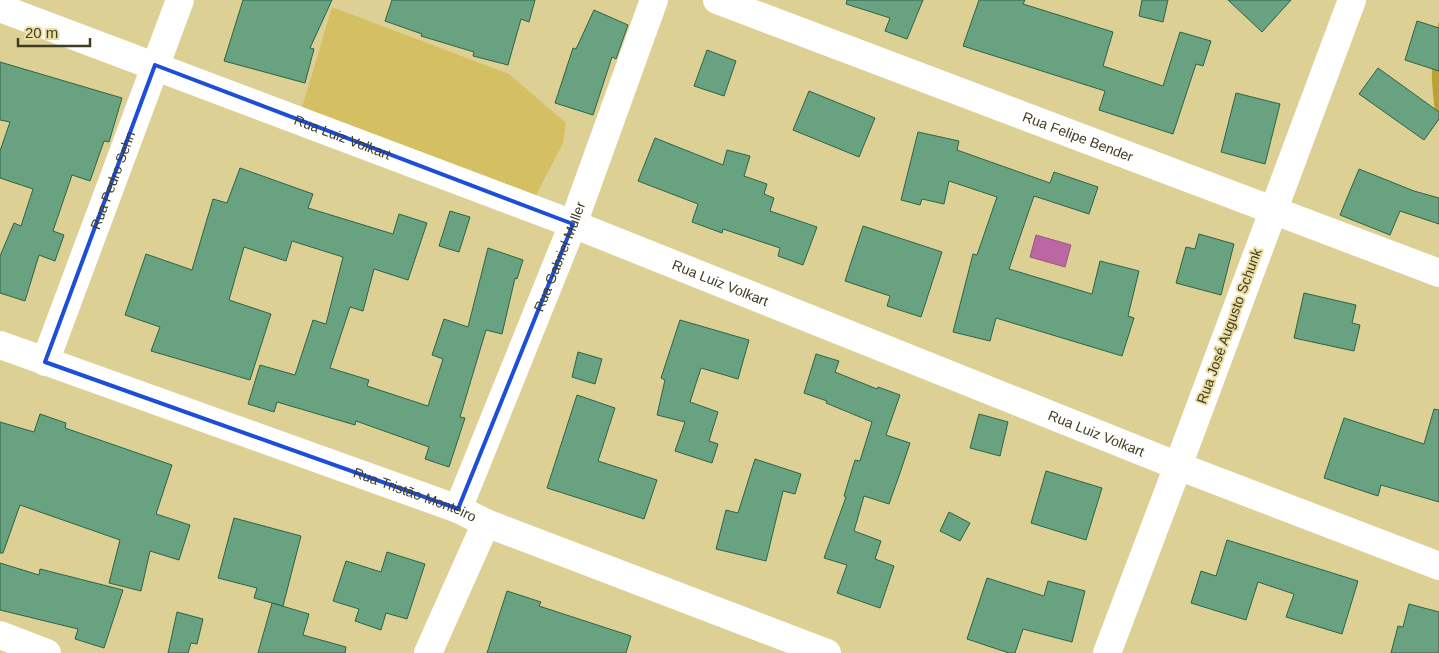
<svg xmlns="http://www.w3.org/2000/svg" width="1439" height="653" font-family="Helvetica,sans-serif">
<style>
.green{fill:#d4c062}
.forest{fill:#b9a232}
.water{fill:#ba67a4;stroke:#965a7e}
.building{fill:#69a280;stroke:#2c6446}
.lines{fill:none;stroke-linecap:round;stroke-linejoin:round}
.street{stroke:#fff;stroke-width:28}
.secondary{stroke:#fff;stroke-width:28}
.marked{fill:none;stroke:#1d4ed8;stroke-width:4;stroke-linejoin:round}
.labels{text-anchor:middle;stroke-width:4;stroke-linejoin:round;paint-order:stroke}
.street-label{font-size:14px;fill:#413c24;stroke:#eadea2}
</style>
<rect width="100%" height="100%" fill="#ddd095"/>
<path class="green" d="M332 7 509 74 566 123 563 143 535 197 301 111Z"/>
<path class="forest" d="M1439 21V121L1436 118C1431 83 1429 56 1439 21Z"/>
<path class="water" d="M1036 235 1071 245 1065 267 1030 257Z"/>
<g class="building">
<path d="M243 0H332L310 48 314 49 305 83 224 61Z"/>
<path d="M392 0H535L529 22 521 19 508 65 473 56 474 52 421 36 422 34 385 21Z"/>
<path d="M847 0H923L907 39 885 31 890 18 846 4Z"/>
<path d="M979 0H1025L1023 4 1113 32 1103 66 1163 86 1180 32 1211 41 1203 66 1196 64 1173 134 1099 110 1105 91 963 46Z"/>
<path d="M1142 0H1168L1163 22 1139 16Z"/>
<path d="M1228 0H1291L1262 32Z"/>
<path d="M594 10 628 25 616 59 612 57 593 115 555 103 573 48 576 49Z"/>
<path d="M1417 21 1439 28V71L1405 60Z"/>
<path d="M707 50 736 61 724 96 694 86Z"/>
<path d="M0 62 122 98 109 142 104 141 90 181 72 175 53 231 64 235 55 261 39 255 25 301 0 293V256L14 223 21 226 33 189 0 178V151L10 122 0 120Z"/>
<path d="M1378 68 1439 112V119L1424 140 1359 94Z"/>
<path d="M809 91 875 118 859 157 793 130Z"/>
<path d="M1236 93 1280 104 1265 164 1221 152Z"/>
<path d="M918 132 959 141 957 150 1050 183 1054 172 1098 187 1089 214 1034 196 1009 269 1092 294 1100 261 1139 271 1128 316 1134 318 1122 356 996 318 990 341 953 332 973 254 977 255 997 197 949 181 944 204 922 199 920 205 901 200Z"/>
<path d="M655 138 723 165 727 150 750 156 744 176 767 184 764 194 774 198 770 211 817 227 803 265 778 256 780 248 723 229 722 233 692 222 698 204 638 181Z"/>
<path d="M240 168 313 194 308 208 393 234 399 214 427 223 408 280 374 269 363 311 350 307 330 368 369 380 367 386 428 406 443 359 432 355 444 319 468 327 488 248 523 260 517 279 515 278 502 334 486 330 460 417 465 418 449 467 425 459 429 447 356 421 355 425 277 402 274 412 248 404 260 365 295 375 313 320 326 324 343 257 292 241 286 261 244 247 229 300 271 314 250 380 151 351 160 327 125 315 146 254 192 270 213 199 227 203Z"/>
<path d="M1359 169 1414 191 1439 198V224L1400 211 1390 235 1340 215Z"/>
<path d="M450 211 470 217 459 252 439 246Z"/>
<path d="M863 226 942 252 921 317 887 306 890 296 845 281Z"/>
<path d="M1199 234 1234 244 1221 295 1176 283 1186 247 1195 249Z"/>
<path d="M1304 293 1356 305 1352 323 1360 325 1354 351 1294 338Z"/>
<path d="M680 320 749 340 738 379 701 368 690 402 718 412 709 441 718 444 712 463 675 451 685 422 657 415 665 380 661 378Z"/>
<path d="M578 352 602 359 595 384 572 377Z"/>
<path d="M816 354 839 361 835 372 877 389 878 387 900 395 886 435 910 443 900 473 889 504 864 496 854 531 881 541 875 559 894 566 880 608 837 593 847 565 824 558 846 497 844 496 855 460 860 461 872 422 826 403 827 401 804 393Z"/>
<path d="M577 395 615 408 598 461 657 480 644 519 547 488Z"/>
<path d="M1434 409 1439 410V502L1381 485 1378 496 1324 478 1344 418 1424 444Z"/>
<path d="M40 414 66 423 65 428 172 465 156 514 190 525 179 560 150 551 141 591 109 583 120 540 20 505 3 553H0V422L34 432Z"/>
<path d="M979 414 1008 422 1000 456 970 448Z"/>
<path d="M755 459 801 474 795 494 783 491 766 561 716 549 726 510 738 513Z"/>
<path d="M1046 471 1102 488 1086 540 1031 523Z"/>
<path d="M949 512 970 523 960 541 940 531Z"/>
<path d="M234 518 301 536 283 606 254 598 257 588 218 578Z"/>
<path d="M1227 540 1358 581 1342 634 1286 617 1294 594 1258 582 1246 620 1191 603 1201 571 1216 576Z"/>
<path d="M387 552 425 564 407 619 386 613 381 630 355 621 359 609 333 601 346 561 381 572Z"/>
<path d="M0 563 39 575 40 569 123 590 104 648 75 639 78 629 0 610Z"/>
<path d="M987 578 1044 596 1048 581 1085 591 1072 642 1023 629 1015 653H1009L967 639Z"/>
<path d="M507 591 541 602 539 606 631 636 626 653H487Z"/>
<path d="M272 603 309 614 303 635 346 647 345 653H258Z"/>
<path d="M1409 604 1439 612V653H1391L1398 626 1403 627Z"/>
<path d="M177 612 203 619 197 644 191 643 188 653H168Z"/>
</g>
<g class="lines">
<g class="street">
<path id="s1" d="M717 0 1439 273"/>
<path d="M1352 0 1178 466 1439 566"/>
<path id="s2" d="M45 362 180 0"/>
<path id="s3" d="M458 509 573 224 654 0"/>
<path d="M428 653 486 523"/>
</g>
<g class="secondary">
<path id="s4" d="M0 8 573 224 1178 466 1107 653"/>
<path id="s5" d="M0 345 458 509 486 523 827 653"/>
<path d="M0 635 47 653"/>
</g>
</g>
<path class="marked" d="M155 65 573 224 458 509 45 362Z"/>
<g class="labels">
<g class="street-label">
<text dy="5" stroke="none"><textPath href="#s4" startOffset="366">Rua Luiz Volkart</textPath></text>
<text dy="5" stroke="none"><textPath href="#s1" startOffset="386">Rua Felipe Bender</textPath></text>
<text dy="5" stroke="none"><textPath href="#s2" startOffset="194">Rua Pedro Sehn</textPath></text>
<text dy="5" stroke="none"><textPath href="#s3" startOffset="272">Rua Gabriel Muller</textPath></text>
<text dy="5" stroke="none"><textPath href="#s4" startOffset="771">Rua Luiz Volkart</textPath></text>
<text transform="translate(1229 326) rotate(-70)" y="5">Rua José Augusto Schunk</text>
<text dy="5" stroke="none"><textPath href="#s4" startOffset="1176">Rua Luiz Volkart</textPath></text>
<text dy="5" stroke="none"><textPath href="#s5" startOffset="441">Rua Tristão Monteiro</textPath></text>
</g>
</g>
<path d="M18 38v8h72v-8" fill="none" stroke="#413c24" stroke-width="2.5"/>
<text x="25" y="38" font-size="15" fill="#413c24" stroke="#eadea2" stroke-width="4" paint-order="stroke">20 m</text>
</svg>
